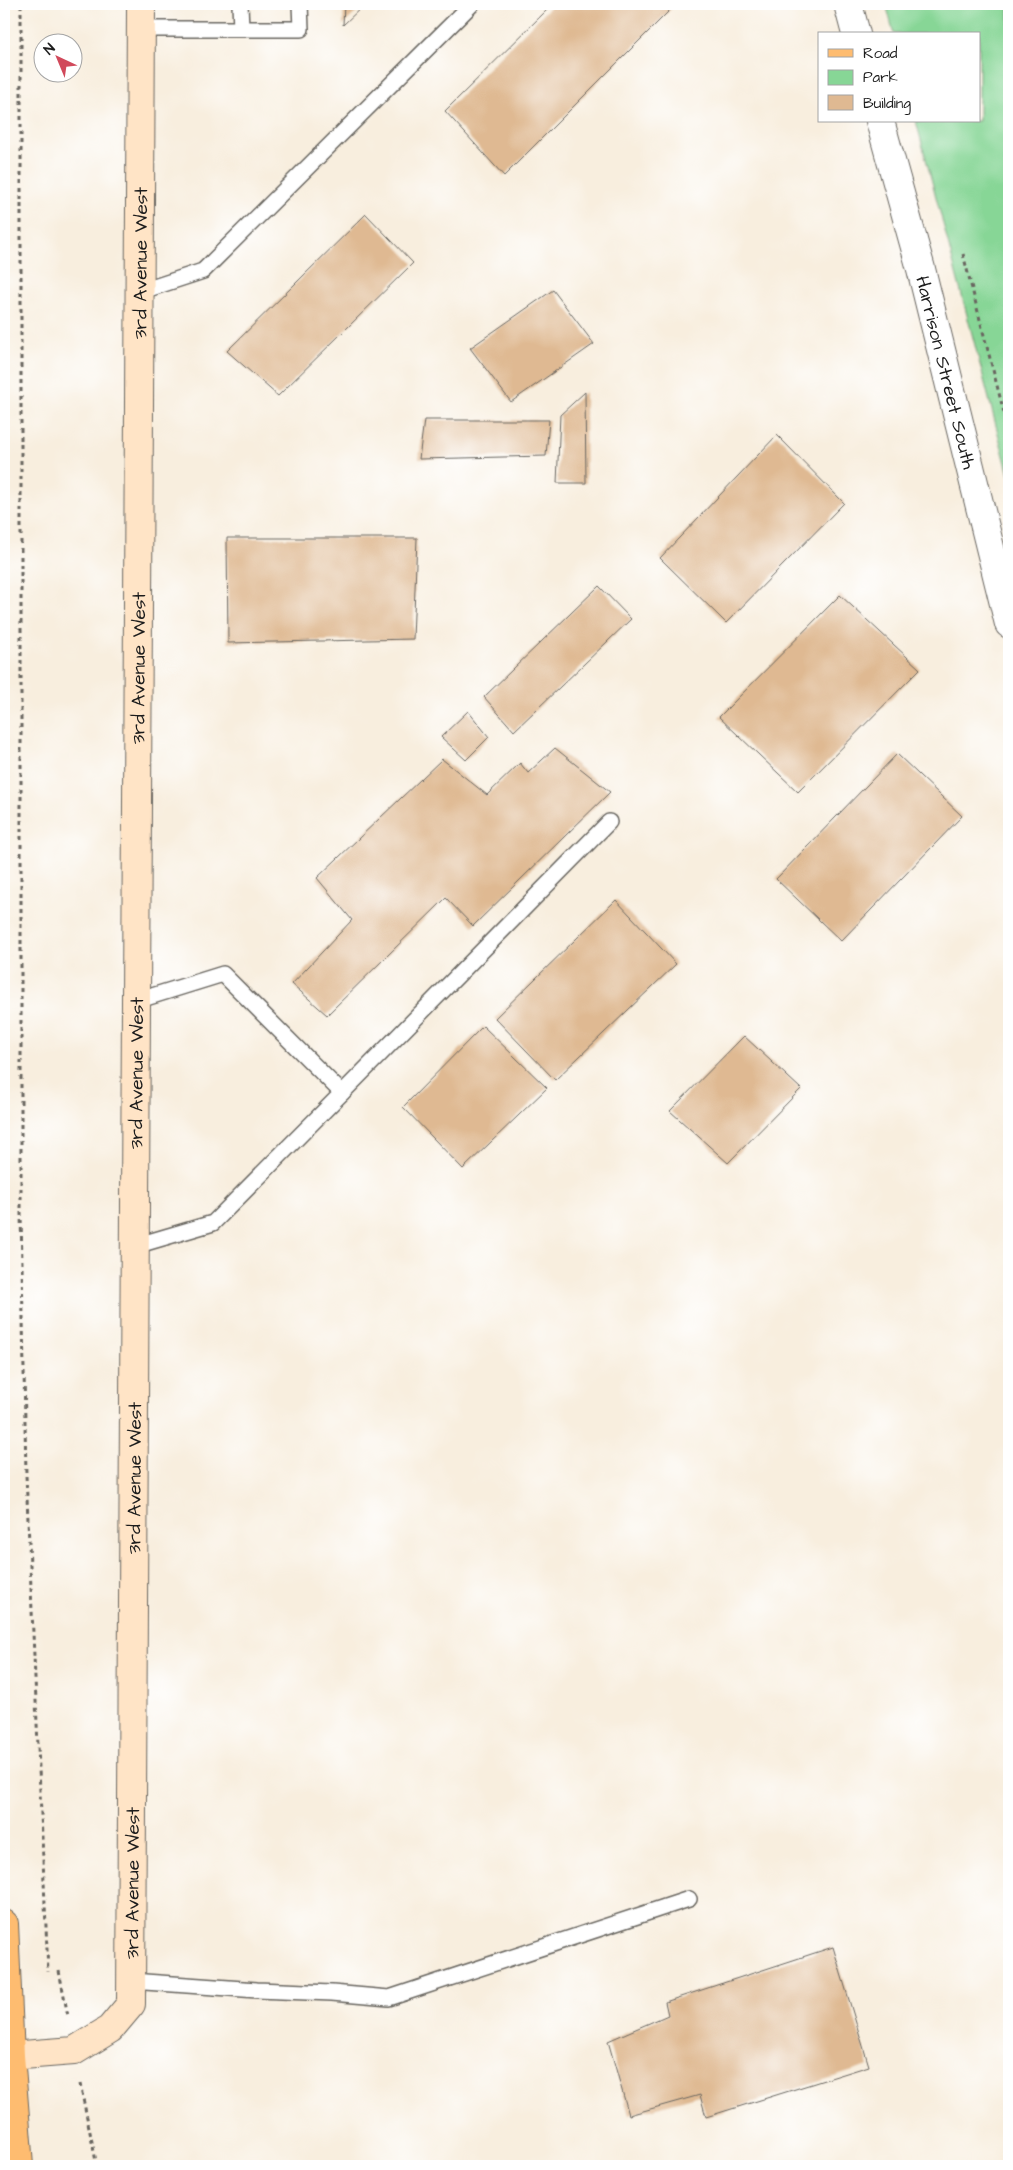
<svg xmlns="http://www.w3.org/2000/svg" width="1013" height="2170" font-family="'Architects Daughter',sans-serif">
<style>
.green{fill:#87d696;stroke:#527959}
.building{fill:#dfb992}
.lines{fill:none;stroke-linecap:round;stroke-linejoin:round}
.lane-casing{stroke:#696660;stroke-width:18}
.street-casing{stroke:#696660;stroke-width:30}
.secondary-casing{stroke:#696660;stroke-width:30}
.primary-casing{stroke:#696660;stroke-width:30}
.path{stroke:#696660;stroke-width:3;stroke-dasharray:4 4;stroke-linecap:butt}
.lane{stroke:#fff;stroke-width:15}
.street{stroke:#fff;stroke-width:28}
.secondary{stroke:#ffe4c6;stroke-width:28}
.primary{stroke:#febc70;stroke-width:28}
.labels{text-anchor:middle;stroke-width:4.5;stroke-linejoin:round;paint-order:stroke}
.street-label{font-size:19px;fill:#1c1c1c;stroke:#fff}
</style>
<rect width="100%" height="100%" fill="#fff"/>
<filter id="ink" filterUnits="userSpaceOnUse"><feTurbulence type="fractalNoise" baseFrequency=".02" numOctaves="2"/><feDisplacementMap in="SourceGraphic" scale="10" xChannelSelector="R" yChannelSelector="G"/><feConvolveMatrix kernelMatrix="1 2 1 2 8 2 1 2 1" color-interpolation-filters="sRGB"/></filter>
<filter id="wash" filterUnits="userSpaceOnUse"><feTurbulence type="fractalNoise" baseFrequency=".0096" numOctaves="4" result="noise"/><feDisplacementMap in="SourceGraphic" scale="20" xChannelSelector="R" yChannelSelector="G"/><feGaussianBlur stdDeviation="1.12" result="paint"/><feColorMatrix in="noise" values="0 0 0 0 0 0 0 0 0 0 0 0 0 0 0 0 0 1.4 0 .05"/><feComposite in="paint" operator="in"/></filter>
<g filter="url(#wash)">
<rect width="100%" height="100%" fill="#f8eede"/>
<path class="green" d="M886 4H1009V475L916 121H979V34H894Z"/>
<g id="blocks">
<g class="building">
<path d="M344 4H365L343 25Z"/>
<path d="M553 4H676L504 176 445 111Z"/>
<path d="M366 214 413 263 278 396 227 351Z"/>
<path d="M553 290 594 344 511 402 470 348Z"/>
<path d="M585 392 586 483H557L560 415Z"/>
<path d="M424 420H549L546 456 419 459Z"/>
<path d="M777 435 844 503 726 623 660 558Z"/>
<path d="M227 538H417L413 639 228 643Z"/>
<path d="M599 586 631 619 514 731 484 697Z"/>
<path d="M840 595 920 669 798 792 719 717Z"/>
<path d="M468 711 489 737 466 760 441 737Z"/>
<path d="M555 748 610 792 473 926 446 898 327 1015 292 984 352 920 317 878 442 759 487 795 520 763 528 773Z"/>
<path d="M897 754 962 816 841 941 776 879Z"/>
<path d="M616 900 676 964 555 1080 495 1018Z"/>
<path d="M483 1026 547 1088 463 1169 403 1107Z"/>
<path d="M744 1036 801 1089 728 1163 670 1111Z"/>
<path d="M833 1947 869 2066 706 2117 700 2095 629 2115 608 2041 668 2015 665 2002Z"/>
</g>
</g>
</g>
<g filter="url(#ink)">
<use href="#blocks" fill-opacity="0" stroke="#696660" stroke-width="1"/>
<g class="lines">
<g class="lane-casing">
<g id="lane">
<path d="M240 4 241 29"/>
<path d="M141 29H301L300 4"/>
<path d="M139 292 203 271 472 4"/>
<path d="M342 1093 609 822"/>
<path d="M135 1246 213 1223 342 1093 223 974 136 1001"/>
<path d="M131 1981 257 1990 332 1993 389 1998 689 1899"/>
</g>
</g>
<g class="street-casing">
<g id="street">
<path d="M848 4 856 34"/>
<path id="s1" d="M880 121 921 269 1009 624"/>
</g>
</g>
<g class="secondary-casing">
<g id="secondary">
<path id="s2" d="M10 2056 74 2051 110 2029 131 2004 141 4"/>
</g>
</g>
<g class="primary-casing">
<path id="primary" d="M4 1924 10 2056 19 2166"/>
</g>
<g class="path">
<path d="M21 4V1213L26 1475 48 1972"/>
<path d="M963 254 1009 432"/>
<path d="M59 1971 68 2016"/>
<path d="M80 2084 97 2166"/>
</g>
<use href="#lane" class="lane"/>
<use href="#street" class="street"/>
<use href="#secondary" class="secondary"/>
<use href="#primary" class="primary"/>
</g>
</g>
<g class="labels">
<g class="street-label">
<text dy="7" stroke="none"><textPath href="#s2" startOffset="1880">3rd Avenue West</textPath></text>
<text dy="7" stroke="none"><textPath href="#s1" startOffset="260">Harrison Street South</textPath></text>
<text dy="7" stroke="none"><textPath href="#s2" startOffset="1475">3rd Avenue West</textPath></text>
<text dy="7" stroke="none"><textPath href="#s2" startOffset="1070">3rd Avenue West</textPath></text>
<text dy="7" stroke="none"><textPath href="#s2" startOffset="665">3rd Avenue West</textPath></text>
<text dy="7" stroke="none"><textPath href="#s2" startOffset="260">3rd Avenue West</textPath></text>
</g>
</g>
<rect width="1013" height="2170" fill="none" stroke="#fff" stroke-width="20"/>
<rect x="818" y="32" width="162" height="90" fill="#ffffff" stroke="#a4a4a4"/>
<rect x="828" y="49" width="25" height="8" fill="#febc70" stroke="#a4a4a4"/>
<text x="863" y="58" font-size="15" fill="#1c1c1c">Road</text>
<rect x="828" y="70" width="25" height="15" fill="#87d696" stroke="#a4a4a4"/>
<text x="863" y="82" font-size="15" fill="#1c1c1c">Park</text>
<rect x="828" y="95" width="25" height="15" fill="#dfb992" stroke="#a4a4a4"/>
<text x="863" y="108" font-size="15" fill="#1c1c1c">Building</text>
<g transform="translate(58 58) rotate(316)"><circle r="24" fill="#ffffff" stroke="#a4a4a4"/>
<path d="M0-4L9 19L0 12L-9 19Z" fill="#d1495b"/>
<text y="-8" font-size="14" font-weight="bold" text-anchor="middle" fill="#1c1c1c">N</text>
</g>
</svg>
